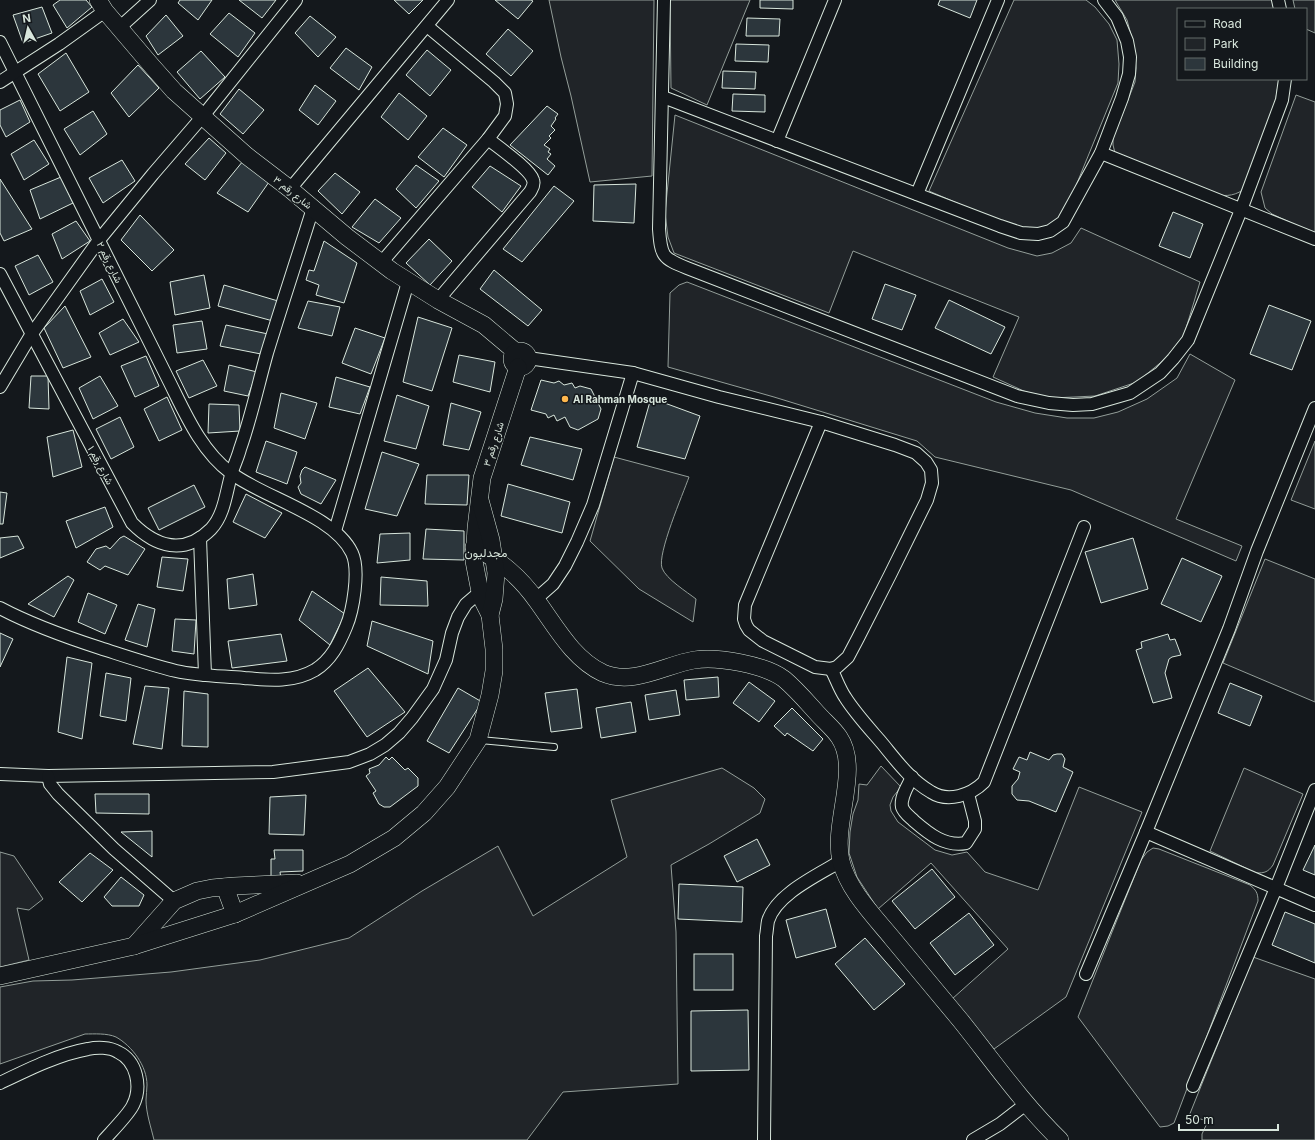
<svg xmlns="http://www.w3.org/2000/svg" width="1315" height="1140" font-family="Inter,Vazirmatn,sans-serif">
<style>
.green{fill:#202428;stroke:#939e99}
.building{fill:#2c363c;stroke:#d8e6dc}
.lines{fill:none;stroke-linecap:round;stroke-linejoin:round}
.lane-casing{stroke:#d8e6dc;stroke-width:8}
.street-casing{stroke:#d8e6dc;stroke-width:14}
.secondary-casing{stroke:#d8e6dc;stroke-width:18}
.lane{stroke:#14181c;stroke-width:6}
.street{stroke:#14181c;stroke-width:12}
.secondary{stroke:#14181c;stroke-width:17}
.poi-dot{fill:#ffb74d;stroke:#14181c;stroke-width:1.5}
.labels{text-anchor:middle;stroke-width:3;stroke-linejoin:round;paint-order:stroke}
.street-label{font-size:10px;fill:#d8e6dc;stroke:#14181c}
.poi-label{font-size:10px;font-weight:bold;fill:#d8e6dc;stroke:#14181c;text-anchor:start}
.quarter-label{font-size:12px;fill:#d8e6dc;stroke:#14181c}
</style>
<rect width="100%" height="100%" fill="#14181c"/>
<g class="green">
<path d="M549 0H654L652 176 590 182 571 96 561 57Z"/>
<path d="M670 0H750L707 105 671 88Z"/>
<path d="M1014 0H1086L1095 7 1109 24 1117 40 1119 64 1118 83 1066 210 1058 220 1050 227 1026 231 999 221 929 191Z"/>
<path d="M1115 0H1272L1275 9H1178V79H1279L1273 116 1243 190C1232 197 1224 196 1211 194L1115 153 1113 145V138L1135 82 1136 68 1134 46 1127 20Z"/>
<path d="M1293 0H1315V33L1306 29V9H1295Z"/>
<path d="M1296 95 1315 102V234L1272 214 1265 208 1261 192Z"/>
<path d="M675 115 1008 248 1037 256 1052 253 1071 243 1081 228 1200 282 1184 335 1165 359 1137 382 1095 396 1053 398 1026 392 993 377 1019 317 853 251 829 313 674 253 668 237 665 213Z"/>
<path d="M687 282 996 402 1035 413 1067 418H1094L1118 412 1147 399 1177 378 1190 354 1235 380 1176 519 1242 546 1236 561 1071 490 935 457 917 441 774 397 668 367 670 293 679 285Z"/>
<path d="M1315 441V509L1291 500Z"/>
<path d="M614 457 689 477C683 494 657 554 662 568 666 579 687 592 696 599L693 622 639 589 590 541Z"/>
<path d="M1265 559 1315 579V702L1223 663Z"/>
<path d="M881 766 901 787 893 797 890 805 891 811 898 822 935 850 952 855 967 852 985 872 1038 890 1079 787 1142 812 1066 997 994 1049 952 999 1008 949 931 863 878 909 857 877 849 853 850 832 853 814 858 800 859 784 867 785Z"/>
<path d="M722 768 754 788 765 799 760 813 709 844 671 865 676 932 678 1084 563 1092 527 1140H154C151 1127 146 1113 146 1100 146 1095 147 1090 147 1085 147 1066 132 1046 116 1037 107 1033 94 1034 85 1034L0 1064V987L33 981 72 980 171 972 260 960 349 938 422 891 498 846 533 916 627 857 611 800Z"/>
<path d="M1244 768 1303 794 1273 865C1268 872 1265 873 1256 873L1210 851Z"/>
<path d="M1153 848 1159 849 1250 885C1256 890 1258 893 1258 901L1174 1123 1168 1126 1160 1127 1078 1017 1141 860 1147 852Z"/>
<path d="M0 852 14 856 43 899 29 910 17 908 29 960 0 967Z"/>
<path d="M1253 957 1315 979V1140H1202V1134L1208 1121 1189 1116Z"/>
</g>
<g class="building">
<path d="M60 0H86L92 7 67 28 53 5Z"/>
<path d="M180 0H212L198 20 178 3Z"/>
<path d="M239 0H276L262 18Z"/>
<path d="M394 0H423L409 14Z"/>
<path d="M495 0H531L533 1 518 19Z"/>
<path d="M760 0H793V9L760 8Z"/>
<path d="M940 0H977L970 18 938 5Z"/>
<path d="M42 7 52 33 23 43 13 15Z"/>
<path d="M229 13 255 33 238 57 210 34Z"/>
<path d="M166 15 183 36 158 55 146 36Z"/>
<path d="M310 16 336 37 318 57 295 33Z"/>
<path d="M747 18 780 19 779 36H746Z"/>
<path d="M508 29 533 51 511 76 486 54Z"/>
<path d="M736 44 769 45 768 62 735 61Z"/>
<path d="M346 48 372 67 359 90 330 68Z"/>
<path d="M427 50 451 70 430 96 406 75Z"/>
<path d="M201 51 225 77 200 99 177 72Z"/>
<path d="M66 53 89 92 60 111 38 74Z"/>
<path d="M138 65 159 88 129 117 111 93Z"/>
<path d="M723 71 756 72 755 89 722 88Z"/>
<path d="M315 85 336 101 318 125 299 110Z"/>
<path d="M239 89 264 110 243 134 220 114Z"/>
<path d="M399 93 427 116 408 140 381 117Z"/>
<path d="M733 94 765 95V112L732 111Z"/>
<path d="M20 100 30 122 6 137 0 125V110Z"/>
<path d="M547 106 558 114 555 118 556 119 551 126 555 130 549 136 551 138 544 145 550 149 548 152 551 154 547 159 555 166 548 175 510 145Z"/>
<path d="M93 111 107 134 80 155 64 129Z"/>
<path d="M443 128 467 145 444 177 418 157Z"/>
<path d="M209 138 226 153 205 180 185 164Z"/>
<path d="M34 140 49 164 24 180 11 154Z"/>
<path d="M122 160 135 181 103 203 89 178Z"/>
<path d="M243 161 269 182 248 212 217 193Z"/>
<path d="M416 165 439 181 416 208 396 189Z"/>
<path d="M490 166 521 186 502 212 472 187Z"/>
<path d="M335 173 360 192 342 214 318 191Z"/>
<path d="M61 177 73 203 40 219 30 190Z"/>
<path d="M0 179 32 229 4 241 0 233Z"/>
<path d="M636 184 634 223 593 221 594 185Z"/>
<path d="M554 186 574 201 522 262 503 249Z"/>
<path d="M375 199 401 218 379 243 352 227Z"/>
<path d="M1173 212 1203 224 1190 258 1159 246Z"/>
<path d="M140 215 174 250 152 271 121 240Z"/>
<path d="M76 221 90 241 62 259 52 234Z"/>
<path d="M429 239 452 261 430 285 406 263Z"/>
<path d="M324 241 357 263 344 303 316 295 319 285 306 280 309 270 314 271Z"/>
<path d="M38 255 53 282 29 295 15 266Z"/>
<path d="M494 270 542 310 528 326 480 289Z"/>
<path d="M204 275 210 308 175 315 170 282Z"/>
<path d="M102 279 114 302 90 315 80 291Z"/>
<path d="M885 284 916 295 902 330 872 319Z"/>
<path d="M224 285 278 301 273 321 218 306Z"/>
<path d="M949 300 1005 327 991 354 935 328Z"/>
<path d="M308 301 340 307 332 336 298 328Z"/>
<path d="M1269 305 1311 321 1292 370 1250 354Z"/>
<path d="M65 306 91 357 63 368 44 328Z"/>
<path d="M418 317 452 328 432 391 403 382Z"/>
<path d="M123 319 139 342 110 355 99 333Z"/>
<path d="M202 321 207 349 177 353 173 325Z"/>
<path d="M226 325 268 334 261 354 220 346Z"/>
<path d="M355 328 385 338 371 374 342 363Z"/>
<path d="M459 355 495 362 490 392 453 382Z"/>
<path d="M146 356 159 386 135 397 121 366Z"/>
<path d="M203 360 217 386 189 398 176 371Z"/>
<path d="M229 365 257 372 248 396 224 391Z"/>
<path d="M31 376H48L49 409 29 408Z"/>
<path d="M100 376 118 406 93 419 79 388Z"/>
<path d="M336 377 370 387 360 414 329 407Z"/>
<path d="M541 380 554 383 559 381 564 385 572 383 575 388 580 386 591 389 601 409 598 419 578 430 570 427 565 417 557 421 554 415 548 418 546 414 531 410Z"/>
<path d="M281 393 317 403 305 439 274 428Z"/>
<path d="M397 395 429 406 416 449 384 441Z"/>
<path d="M167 397 182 430 159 441 144 409Z"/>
<path d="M651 398 700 416 685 459 637 447Z"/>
<path d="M451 403 481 412 469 450 443 445Z"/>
<path d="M209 404 239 405 240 431 208 433Z"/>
<path d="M120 417 134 447 111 459 96 429Z"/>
<path d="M73 430 82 467 53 477 47 437Z"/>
<path d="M530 437 582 449 573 480 521 465Z"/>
<path d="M266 441 297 452 287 484 256 472Z"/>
<path d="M382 452 419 464 397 516 365 509Z"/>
<path d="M305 467 336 480 321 504 301 494 298 487 301 483 300 476 302 470Z"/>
<path d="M427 475H469L467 505 425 504Z"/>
<path d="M508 484 570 502 562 533 501 516Z"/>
<path d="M194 485 205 507 159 530 148 508Z"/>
<path d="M0 492 7 493 3 524H0Z"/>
<path d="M246 494 282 513 265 538 233 522Z"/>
<path d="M105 507 113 527 76 548 66 521Z"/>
<path d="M426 529 464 531V560L423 559Z"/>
<path d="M410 533V560L377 563 380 534Z"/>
<path d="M18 536 24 548 0 558V538Z"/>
<path d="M124 536 145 549 128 575 105 566 100 570 87 562 96 549 106 546 110 549 120 538Z"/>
<path d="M1133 538 1148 589 1101 603 1085 552Z"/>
<path d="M162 557 188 559 183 591 157 587Z"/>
<path d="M1182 558 1222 576 1201 622 1161 604Z"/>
<path d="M253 574 257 605 229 609 227 579Z"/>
<path d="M68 576 74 580 54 617 28 604Z"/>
<path d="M381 577 427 581 428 606 380 605Z"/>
<path d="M312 591 345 614 330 645 299 620Z"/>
<path d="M88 593 117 605 105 634 78 622Z"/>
<path d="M138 604 155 609 147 647 125 640Z"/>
<path d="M175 619 196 620 194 654 172 651Z"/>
<path d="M372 621 433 641 428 674 367 646Z"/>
<path d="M0 633 13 639 0 667Z"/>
<path d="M281 634 287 661 232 668 228 641Z"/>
<path d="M1168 634 1170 640 1175 639 1181 655 1172 657 1169 659 1165 673 1172 698 1153 703 1136 650 1142 648 1141 642Z"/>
<path d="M67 657 92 663 82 739 58 732Z"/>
<path d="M368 668 405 712 367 737 334 691Z"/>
<path d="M106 673 131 678 126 721 100 716Z"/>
<path d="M718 677 719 697 686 700 684 680Z"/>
<path d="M749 682 775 701 759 722 733 703Z"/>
<path d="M1230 683 1262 696 1250 726 1218 713Z"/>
<path d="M145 686 169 688 162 749 133 744Z"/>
<path d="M458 688 482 702 449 753 427 741Z"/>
<path d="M577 689 582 728 551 732 545 693Z"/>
<path d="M676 690 680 715 649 720 645 695Z"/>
<path d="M184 691 208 694V747L182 746Z"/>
<path d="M631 702 636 732 601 738 596 708Z"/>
<path d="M792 708 823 739 813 751 787 733 785 736 774 726Z"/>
<path d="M1030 752 1049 760 1053 755 1057 754H1062L1065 759 1063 767 1073 772 1056 812 1029 801 1017 800 1012 794V786L1018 779 1020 772 1013 769 1019 757 1027 760Z"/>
<path d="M386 757 389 760 392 757 405 770 408 768 418 778V786L390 807H384L379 804 373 793 376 791 366 776 370 773 369 769 379 765Z"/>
<path d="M95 794H149V814L96 813Z"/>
<path d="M306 795 304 835 269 834 270 797Z"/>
<path d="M152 831V857L121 832Z"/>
<path d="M757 839 770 865 737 882 724 856Z"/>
<path d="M1315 845V875L1303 870Z"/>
<path d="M274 850H303V871L280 872 281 879H271V859H275Z"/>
<path d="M90 853 113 870 82 902 59 882Z"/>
<path d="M932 869 955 897 915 929 892 901Z"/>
<path d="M121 877 144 895 139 906H112L104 897Z"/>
<path d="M679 884 743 887 742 922 678 919Z"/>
<path d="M826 909 836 947 796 958 786 920Z"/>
<path d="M1285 912 1315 924V963L1272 945Z"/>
<path d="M969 913 994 945 955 975 930 943Z"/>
<path d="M865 938 905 984 874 1010 835 964Z"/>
<rect x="694" y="954" width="39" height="36"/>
<path d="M748 1010 749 1070 691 1071V1011Z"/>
</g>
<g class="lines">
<g class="lane-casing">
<path id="lane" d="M480 740 554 747"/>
</g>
<g class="street-casing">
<g id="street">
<path d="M664 0 659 229C661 256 662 258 687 268L1017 396 1049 403 1073 405 1092 404 1130 393 1160 373 1173 359 1188 340 1241 210 1282 100 1285 79"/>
<path d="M1278 0 1280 9"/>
<path d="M119 28 150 0"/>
<path d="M0 42 169 381C185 413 201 451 231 473 264 498 334 515 352 553 360 570 353 611 346 627 339 644 331 660 315 670 293 683 268 680 244 678 222 676 199 676 176 671 151 665 125 656 100 648 66 637 32 625 0 608"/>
<path d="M0 82 59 44 105 11"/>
<path d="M663 97 1000 226 1021 233 1038 234 1050 231 1063 222 1101 153 1122 98 1129 74 1130 57 1127 41 1117 17 1104 0"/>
<path d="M777 141 835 0"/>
<path d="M1101 153 1315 239"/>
<path d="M290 189 448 0"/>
<path d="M917 194 998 0"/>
<path d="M381 263 488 139 505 116 507 104 505 93 494 82 427 26"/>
<path d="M0 274 132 523C156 547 184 556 211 529 225 514 226 491 232 472 234 465 238 457 240 449 251 418 258 385 267 353 282 304 298 256 313 208"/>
<path d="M438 300 530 192C532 188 535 185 533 180 530 169 498 147 488 139"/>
<path d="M528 358 633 373 719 397 821 422"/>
<path d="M0 387 31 335 99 240 153 174 203 116 296 0"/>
<path d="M821 422 895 445 916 453 926 462 931 470 932 483 927 500 890 575 858 638 848 657 837 667 831 669 815 667 763 641 749 630 746 625 744 619 745 605Z"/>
<path d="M335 531 408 282"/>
<path d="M200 538 205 675"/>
<path d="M536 599 553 584 565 566 577 542 593 505 633 373"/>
<path d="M831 669C836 678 839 688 845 697 855 713 869 728 881 742 896 760 910 780 931 792 948 803 971 795 984 782L1084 527"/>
<path d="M0 774 48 776 273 772 349 762 370 754 385 745 399 733 412 718 433 689 446 660 452 633 458 617 466 604 480 592"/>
<path d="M48 776 50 784 58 794 114 849 174 901"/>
<path d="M912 777C908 786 900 797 902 807 904 813 910 817 914 821 929 834 945 847 966 843L975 829V821L968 794"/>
<path d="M1146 832 1315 905"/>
<path d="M1086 974 1146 832 1229 629 1257 551 1315 408"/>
<path d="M0 1083C27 1070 59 1054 88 1049 97 1047 110 1047 118 1052 137 1061 142 1087 133 1105 129 1114 111 1132 104 1140"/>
<path d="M1193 1086 1276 888 1315 790"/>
<path d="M764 1140 766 936C767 931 767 926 768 921 776 894 818 875 841 861"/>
<path d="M973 1140 1000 1124 1026 1104"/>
</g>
</g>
<g class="secondary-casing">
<g id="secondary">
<path d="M98 0 105 11 151 65 174 91 247 156 290 189 347 237 392 271 438 300 484 325 516 352"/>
<circle cx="520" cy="359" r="8"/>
<path d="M474 547C501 561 520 577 537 601 556 627 573 659 603 673 633 686 665 665 694 660 718 656 765 665 784 679 796 689 807 702 817 713 824 721 833 728 839 737 861 769 832 823 841 861 848 890 874 916 892 938 915 966 938 993 961 1021 993 1061 1023 1104 1060 1140"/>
<path d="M490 615 483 601 480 592 474 561 476 528 482 478 518 367"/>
<path d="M225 887 235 914"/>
<path d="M134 946 174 901 197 891 212 888 234 886 297 883"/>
<path d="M0 976 134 946 235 914 350 864 394 838 424 813 447 787 478 740 490 695 494 671V649L490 615 494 599 496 573 491 540 480 500"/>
</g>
</g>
<use href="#lane" class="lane"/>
<use href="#street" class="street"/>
<use href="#secondary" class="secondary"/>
</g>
<circle class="poi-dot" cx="565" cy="399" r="4"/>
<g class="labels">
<g class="street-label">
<text transform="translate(293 192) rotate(39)" y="4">شارع رقم ٣</text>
<text transform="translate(110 262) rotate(64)" y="4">شارع رقم ٢</text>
<text transform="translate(493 444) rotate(-72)" y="4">شارع رقم ٣</text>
<text transform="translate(101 465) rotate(62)" y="4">شارع رقم ١</text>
</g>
<g class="poi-label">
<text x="573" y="403">Al Rahman Mosque</text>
</g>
<g class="quarter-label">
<text x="486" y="557">مجدليون</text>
</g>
</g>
<rect x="1177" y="8" width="130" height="72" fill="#14181c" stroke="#626a69"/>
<rect x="1185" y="21" width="20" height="6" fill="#14181c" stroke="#626a69"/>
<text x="1213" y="28" font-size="12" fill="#d8e6dc">Road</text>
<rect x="1185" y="38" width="20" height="12" fill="#202428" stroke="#626a69"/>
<text x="1213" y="48" font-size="12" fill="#d8e6dc">Park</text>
<rect x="1185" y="58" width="20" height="12" fill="#2c363c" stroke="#626a69"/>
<text x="1213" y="68" font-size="12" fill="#d8e6dc">Building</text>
<g transform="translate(28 28) rotate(352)" stroke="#14181c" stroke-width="3" paint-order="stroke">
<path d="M0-3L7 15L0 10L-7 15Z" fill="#d8e6dc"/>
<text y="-6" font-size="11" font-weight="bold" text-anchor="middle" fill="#d8e6dc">N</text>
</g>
<path d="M1179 1124v6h99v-6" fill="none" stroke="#d8e6dc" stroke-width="2"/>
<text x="1185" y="1124" font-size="12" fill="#d8e6dc" stroke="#14181c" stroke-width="3" paint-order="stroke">50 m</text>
</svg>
